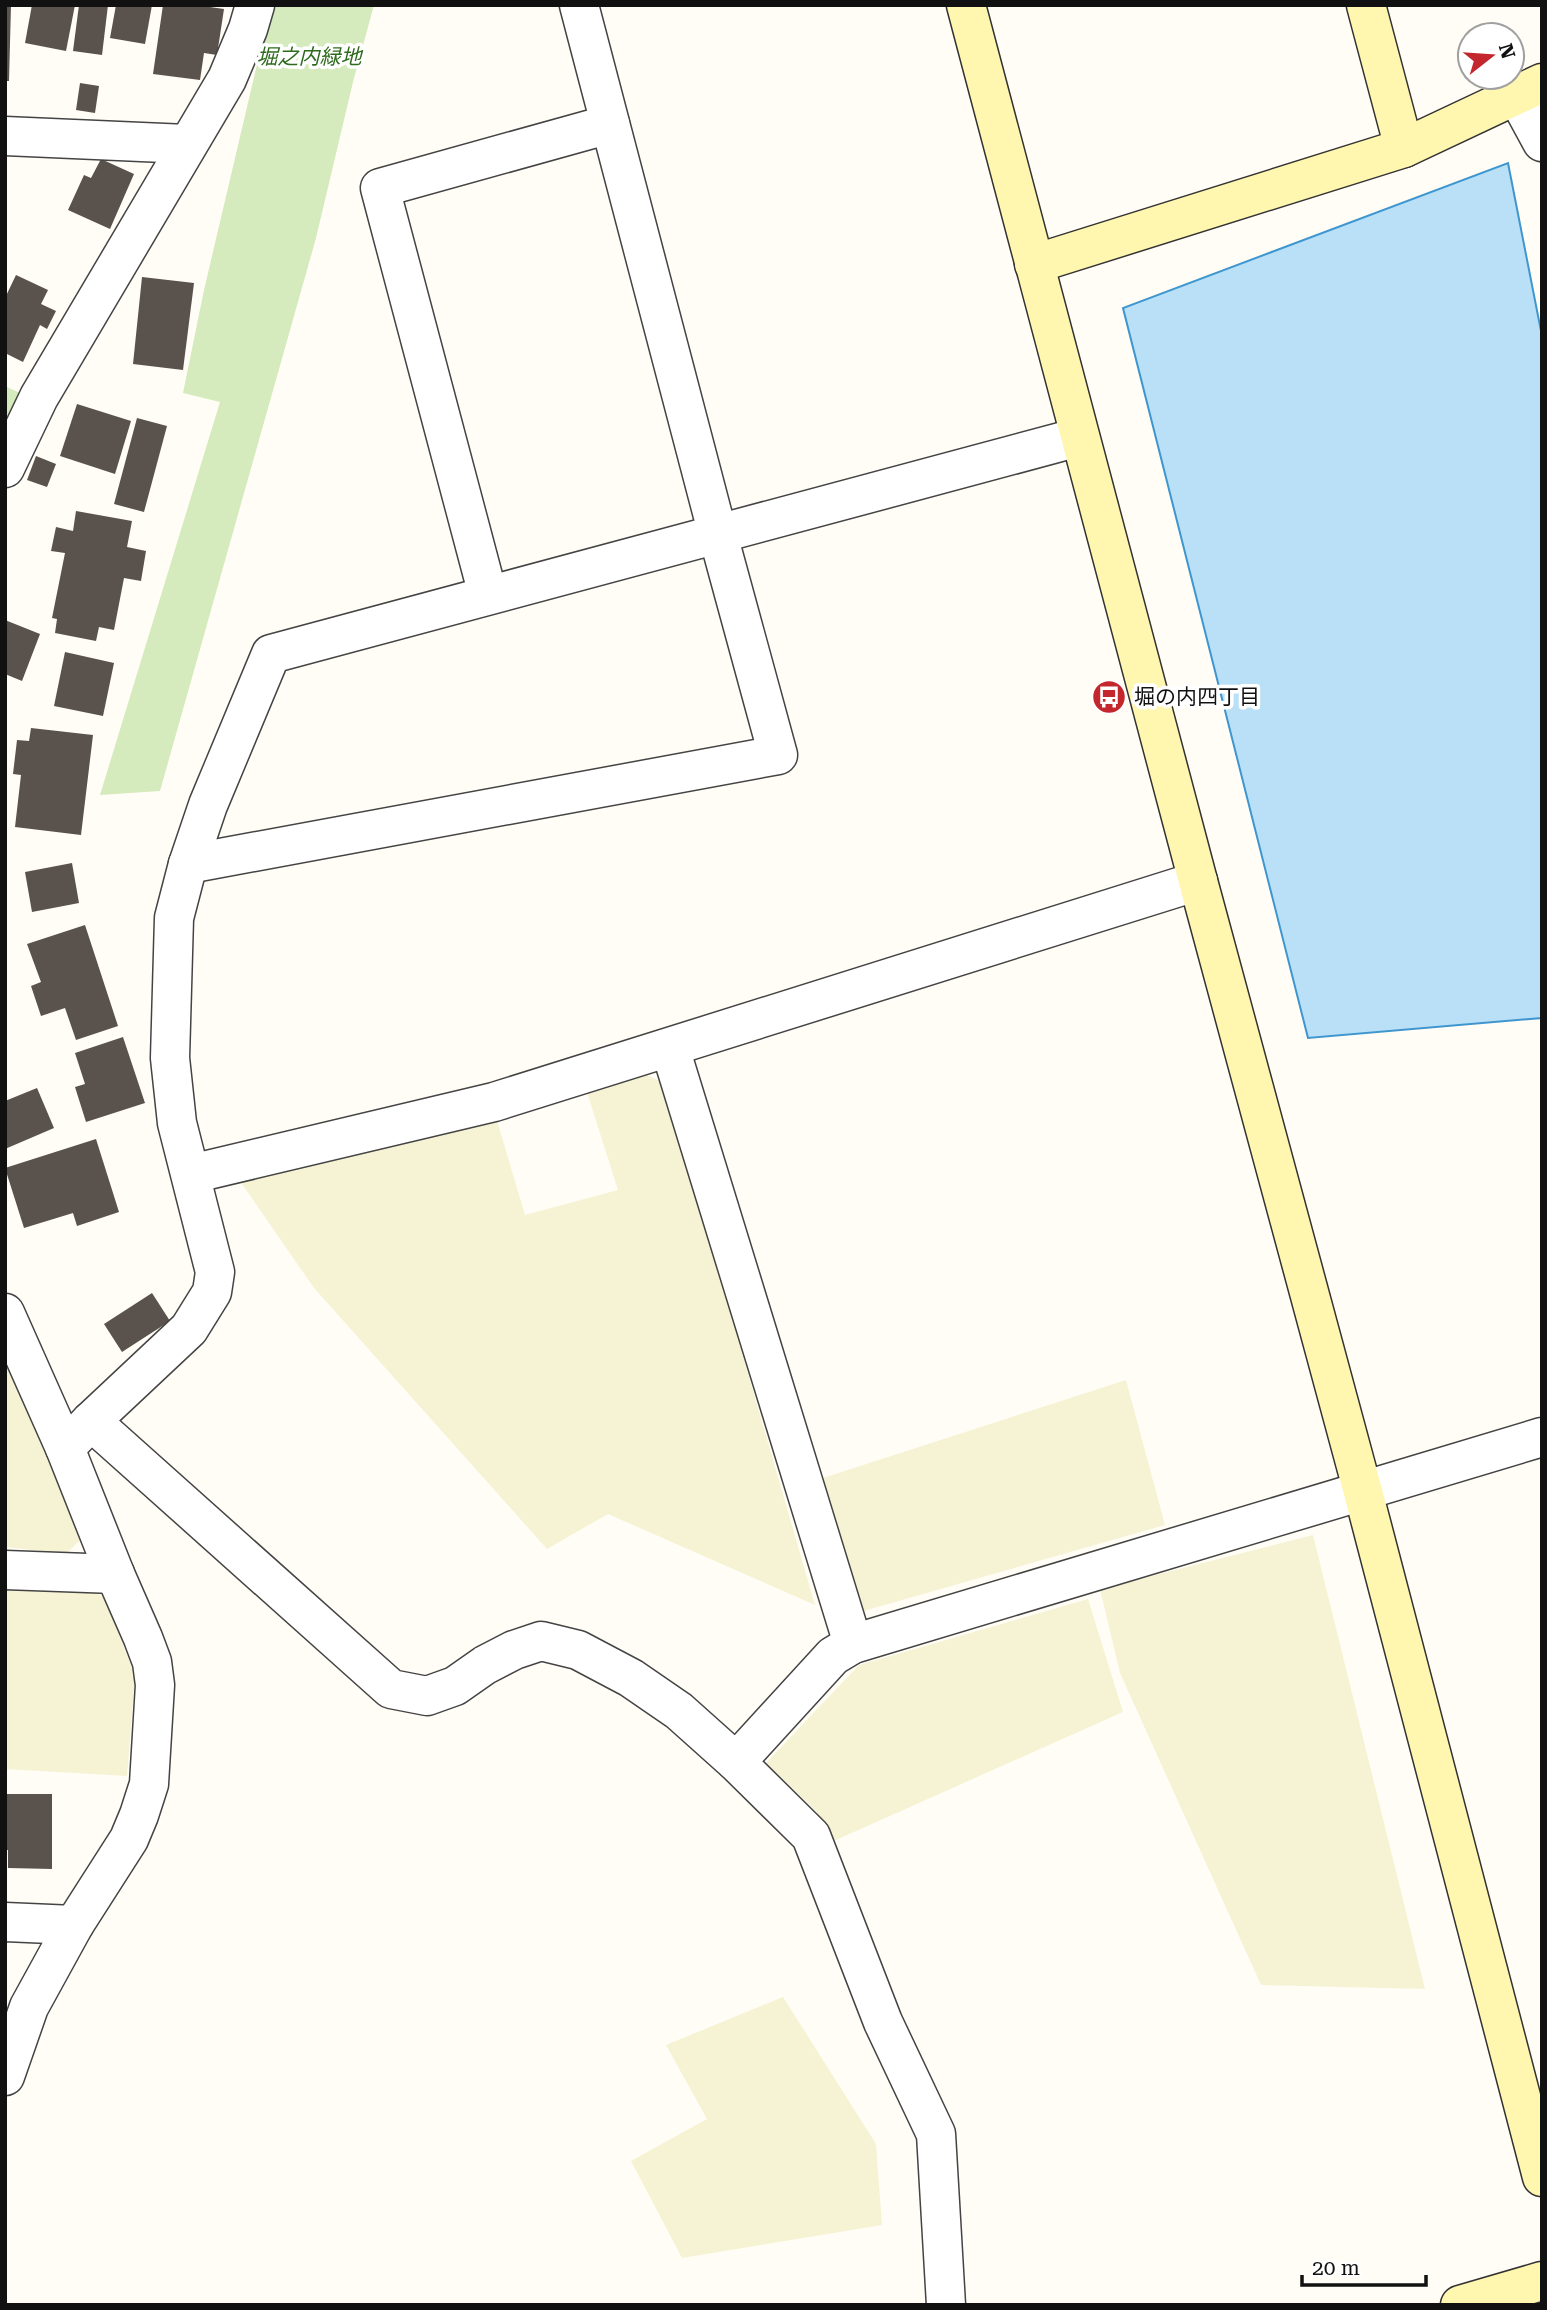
<svg xmlns="http://www.w3.org/2000/svg" width="1547" height="2310" font-family="'Roboto Serif','Noto Sans JP',serif">
<style>
.farmland{fill:#f6f3d4}
.green{fill:#d5ebbd}
.water{fill:#b9e0f7;stroke:#3f96cf;stroke-width:2}
.building{fill:#5a524d}
.lines{fill:none;stroke-linecap:round;stroke-linejoin:round}
.street-casing{stroke:#444;stroke-width:41}
.secondary-casing{stroke:#333;stroke-width:41}
.street{stroke:#fff;stroke-width:38}
.secondary{stroke:#fff6b0;stroke-width:38}
.labels{text-anchor:middle;stroke-width:7;stroke-linejoin:round;paint-order:stroke}
.park-label{font-size:21px;font-style:italic;fill:#2f6b1f;stroke:#fff}
.poi-label{font-size:21px;fill:#111;stroke:#fff;text-anchor:start}
</style>
<rect width="100%" height="100%" fill="#fffdf5"/>
<g class="farmland">
<path d="M638 1071 664 1083 815 1605 608 1514 547 1549 314 1288 238 1178 495 1114 525 1215 618 1190 585 1086Z"/>
<path d="M5 1361 82 1538 66 1554 5 1547Z"/>
<path d="M1126 1380 1165 1525 860 1612 823 1478Z"/>
<path d="M1313 1535 1425 1989 1261 1985 1120 1673 1100 1589Z"/>
<path d="M5 1588 95 1591 105 1599 135 1676 127 1776 5 1769Z"/>
<path d="M1088 1599 1123 1712 827 1844 817 1812 766 1763 859 1665Z"/>
<path d="M783 1997 876 2144 882 2225 682 2258 631 2161 707 2119 666 2045Z"/>
</g>
<g class="green">
<path d="M271 5H374L353 82 316 238 160 791 100 795 220 402 183 393 204 290Z"/>
<path d="M5 386 22 394 5 425Z"/>
</g>
<path class="water" d="M1508 163 1542 336V1018L1308 1038 1123 308Z"/>
<g class="building">
<path d="M5 5H11L9 81H5Z"/>
<path d="M32 5H75L66 51 25 43Z"/>
<path d="M79 5H108L102 55 73 51Z"/>
<path d="M116 5H152L145 44 110 38Z"/>
<path d="M163 5H196L224 9 217 55 204 53 200 80 153 74Z"/>
<path d="M80 83 99 86 95 113 76 110Z"/>
<path d="M101 159 134 174 110 229 68 210 84 175 91 178Z"/>
<path d="M16 275 48 290 41 304 56 311 47 329 40 325 23 362 5 353V298Z"/>
<path d="M142 277 194 283 183 370 133 364Z"/>
<path d="M77 404 131 421 115 474 60 456Z"/>
<path d="M137 418 167 426 144 512 114 504Z"/>
<path d="M36 456 56 464 47 487 27 480Z"/>
<path d="M76 511 132 521 127 547 146 551 141 581 124 578 114 630 99 627 96 641 55 633 57 619 52 618 65 553 51 551 56 527 73 531Z"/>
<path d="M5 620 40 634 22 681 5 674Z"/>
<path d="M65 652 114 663 103 716 54 706Z"/>
<path d="M31 728 93 735 81 835 15 827 21 775 13 774 17 740 29 741Z"/>
<path d="M72 863 79 903 32 912 25 872Z"/>
<path d="M85 925 118 1026 76 1040 65 1008 41 1016 31 986 41 982 27 944Z"/>
<path d="M123 1037 145 1103 86 1122 75 1087 85 1084 75 1053Z"/>
<path d="M37 1088 54 1128 5 1149V1101Z"/>
<path d="M96 1139 119 1212 77 1226 73 1213 24 1228 5 1168Z"/>
<path d="M152 1293 170 1321 122 1352 104 1324Z"/>
<path d="M5 1794H52V1869L8 1868V1850H5Z"/>
</g>
<g class="lines">
<g class="street-casing">
<g id="street">
<path d="M1517 96 1542 142"/>
<path d="M5 136 187 144"/>
<path d="M5 468 39 397 227 79 248 29 255 5"/>
<path d="M488 595 380 188 610 124"/>
<path d="M188 864 778 755 718 535 579 5"/>
<path d="M670 1048 853 1644"/>
<path d="M191 1174 494 1102 1198 881"/>
<path d="M5 1313 65 1448 115 1574 143 1638 152 1662 155 1685 149 1784 139 1815 129 1839 74 1925 29 2007 5 2076"/>
<path d="M91 1421 391 1689 427 1696 455 1686 485 1665 514 1650 541 1641 578 1650 631 1678 679 1711 736 1762 811 1836 883 2022 936 2134 946 2305"/>
<path d="M65 1448 91 1421 189 1329 212 1292 215 1272 177 1123 170 1058 174 918 188 864 208 805 271 654 1079 437"/>
<path d="M5 1570 115 1574"/>
<path d="M736 1762 833 1656 853 1644 1542 1437"/>
<path d="M5 1922 74 1925"/>
</g>
</g>
<g class="secondary-casing">
<g id="secondary">
<path d="M966 5 1198 881 1363 1492 1542 2177"/>
<path d="M1366 5 1404 148"/>
<path d="M1034 264 1404 148 1542 83"/>
<path d="M1460 2305 1542 2281"/>
</g>
</g>
<use href="#street" class="street"/>
<use href="#secondary" class="secondary"/>
</g>
<defs>
<g id="bus-disc" transform="scale(1.75)"><circle r="9.5" fill="#c4262e" stroke="#fff"/><path d="M-5-6H5V4H4V6H2V4H-2V6H-4V4H-5ZM-3.5-4V0h7V-4ZM-3.5 1.2v1.5H-2V1.2ZM2 1.2v1.5H3.5V1.2Z" fill="#fff"/></g>
</defs>
<g fill-rule="evenodd">
<use href="#bus-disc" x="1109" y="697"/>
</g>
<g class="labels">
<g class="park-label">
<text x="309" y="64">堀之内緑地</text>
</g>
<g class="poi-label">
<text x="1134" y="704">堀の内四丁目</text>
</g>
</g>
<rect width="1547" height="2310" fill="none" stroke="#111111" stroke-width="14"/>
<g transform="translate(1491 56) rotate(73)"><circle r="33" fill="#ffffff" stroke="#a0a0a0" stroke-width="2"/>
<path d="M0-5L12 26L0 18L-12 26Z" fill="#c4262e"/>
<text y="-10" font-size="19" font-weight="bold" text-anchor="middle" fill="#111111">N</text>
</g>
<path d="M1302 2275v10h124v-10" fill="none" stroke="#111111" stroke-width="3.5"/>
<text x="1312" y="2275" font-size="21" fill="#111111" stroke="#ffffff" stroke-width="5" paint-order="stroke">20 m</text>
</svg>
